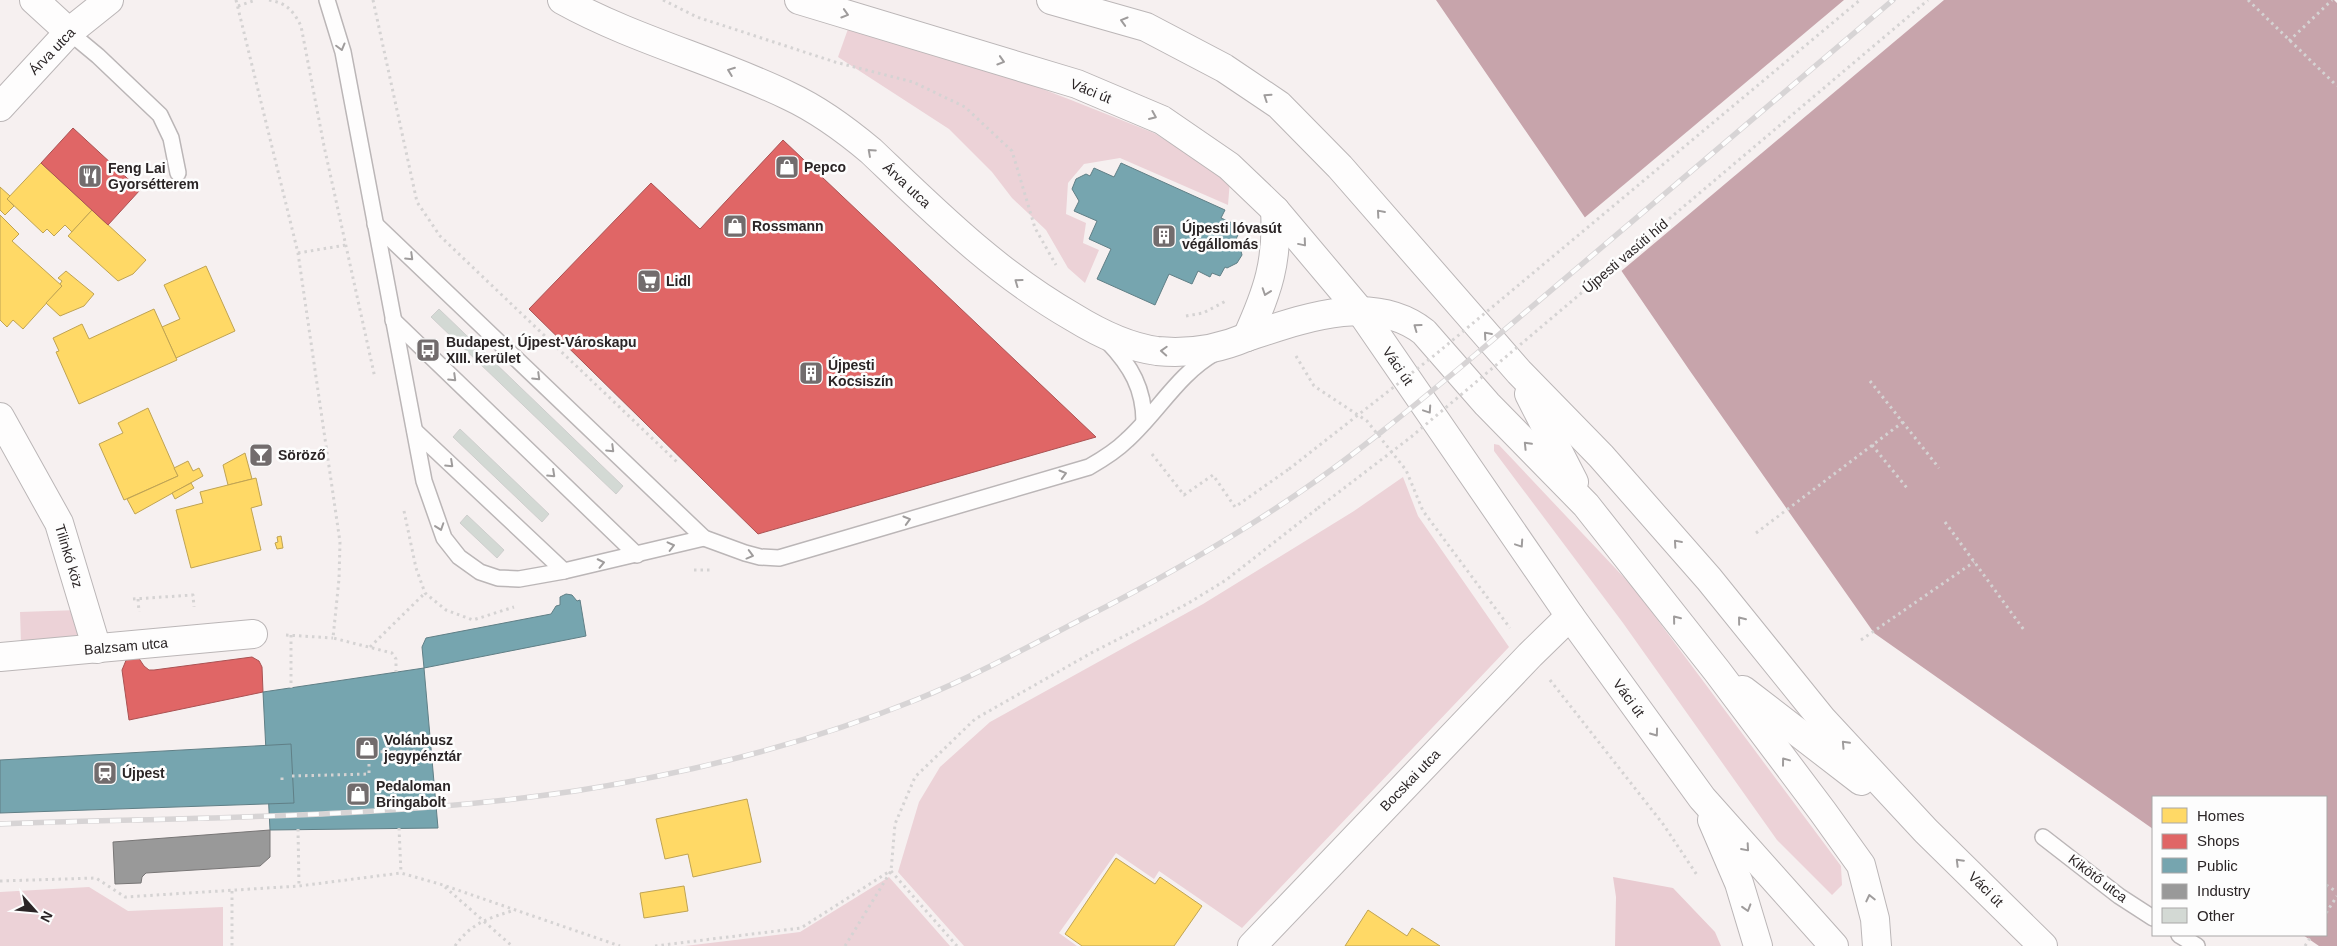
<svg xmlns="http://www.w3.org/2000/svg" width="2337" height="946" font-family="Arial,sans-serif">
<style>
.green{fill:#ecd2d7}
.forest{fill:#e9cbd1}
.water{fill:#c7a4ab}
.pier{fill:#f6f0f0}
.homes{fill:#ffd966;stroke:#bfa353}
.shops{fill:#e06666;stroke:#aa5253}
.public{fill:#76a5af;stroke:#607f86}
.industry{fill:#999;stroke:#787676}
.building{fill:#d3d9d4;stroke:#cececd}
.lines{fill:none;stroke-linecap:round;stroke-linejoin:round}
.service-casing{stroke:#bbb6b7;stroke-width:18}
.minor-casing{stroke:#bbb6b7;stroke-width:30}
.primary-casing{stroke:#bbb6b7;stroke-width:30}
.path{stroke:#d5d3d3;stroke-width:3;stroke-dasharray:2.5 4;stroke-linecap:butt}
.service{stroke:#fefdfd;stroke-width:15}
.minor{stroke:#fefdfd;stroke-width:28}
.primary{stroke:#fefdfd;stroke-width:28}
.rail-casing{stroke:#d7d4d5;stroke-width:5.5}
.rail{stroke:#fdfdfd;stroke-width:4;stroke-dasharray:11;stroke-linecap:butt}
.path-bridge{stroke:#d5d3d3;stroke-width:3;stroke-dasharray:2.5 4;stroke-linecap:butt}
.oneway{stroke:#9f9c9c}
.labels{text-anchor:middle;stroke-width:5;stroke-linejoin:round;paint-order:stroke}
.street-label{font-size:14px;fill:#2b2526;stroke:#fdfdfd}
.poi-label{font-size:14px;font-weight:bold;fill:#2b2526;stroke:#fdfdfd;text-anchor:start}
</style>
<rect width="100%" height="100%" fill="#f6f0f0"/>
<g class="green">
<path d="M848 29 996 71 1071 100 1154 133 1230 180 1228 205 1120 158 1084 164 1068 183 1066 214 1086 223 1083 243 1099 250 1085 283 1068 268 1046 230 1012 198 992 172 949 129 838 57Z"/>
<path d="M1494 444 1499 445 1633 587 1841 866 1842 885 1832 895 1777 840 1623 623 1494 451Z"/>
<path d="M1403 477 1418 516 1509 647 1242 928 1159 871 1154 879 1116 853 1059 933 1077 946H964L898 872 919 802 940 767 990 722 1203 604 1354 511Z"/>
<path d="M79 610 88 638 21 643 20 612Z"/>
<path d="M889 877 950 946H685L800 932Z"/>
<path d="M89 887 128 911 223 907V946H0V892Z"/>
</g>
<path class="forest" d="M1613 877 1673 888 1715 932 1721 946H1615L1616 897Z"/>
<path class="water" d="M1436 0H2334L2337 3V946H2319L2303 935H2326V797H2153V829L1874 633 1690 371Z"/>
<path class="pier" d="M1844 0H1944L1619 273 1583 219Z"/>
<g class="homes">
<path d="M41 163 92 210 72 232 65 225 54 236 47 229 43 233 7 199Z"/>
<path d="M0 187 10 196 7 199 14 206 5 215 0 210Z"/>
<path d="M92 210 146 260 133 274 118 281 68 236Z"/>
<path d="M0 215 19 234 12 241 62 286 23 329 13 320 7 327 0 320Z"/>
<path d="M206 266 235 331 176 358 162 327 180 319 164 285Z"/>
<path d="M66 271 94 294 84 306 60 316 46 303 62 286 60 284 62 281 58 278Z"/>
<path d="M154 309 177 360 79 404 56 352 59 351 53 338 82 324 89 339Z"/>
<path d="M148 408 178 476 124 500 99 444 123 433 118 423Z"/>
<path d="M245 453 252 479 228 485 223 465Z"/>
<path d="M188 461 193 471 199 468 203 476 135 514 127 499 178 476 174 468Z"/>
<path d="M256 478 262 505 251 508 261 550 191 568 176 510 203 503 200 492Z"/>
<path d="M191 483 194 488 175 499 172 493Z"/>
<path d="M281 536 283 548 277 549 275 543 278 542 277 537Z"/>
<path d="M747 799 761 862 693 877 688 854 665 859 656 819Z"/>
<path d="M1116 858 1155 884 1160 877 1202 906 1174 946H1082L1065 934Z"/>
<path d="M684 886 688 911 644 918 640 893Z"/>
<path d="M1368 910 1407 936 1412 928 1440 946H1345Z"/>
</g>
<g class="shops">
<path d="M73 128 140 190 108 225 41 163Z"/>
<path d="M783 140 1096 437 758 534 529 309 651 183 700 229Z"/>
<path d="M138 657 144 666 149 670H154L252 657 259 661 262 667 263 692 129 720 122 670 127 658Z"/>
</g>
<g class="public">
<path d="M1121 163 1225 210 1221 218 1239 226 1236 232 1239 233 1235 241 1239 243 1242 255 1237 263 1227 268 1225 267 1220 276 1212 273 1210 277 1198 271 1192 284 1169 274 1155 305 1097 279 1111 249 1089 239 1097 221 1074 211 1079 201 1072 189 1076 179 1086 174 1090 176 1094 168 1114 177Z"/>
<path d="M566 594 572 595 577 601 580 600 586 636 424 668 422 647 426 638 551 614 556 606 560 605V597Z"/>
<path d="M424 668 438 828 270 830 263 692Z"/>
<path d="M291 744 294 803 0 813V760Z"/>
</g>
<path class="industry" d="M270 830V857L260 866 146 873 142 877 141 883 115 884 113 842Z"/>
<g class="building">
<path d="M439 309 623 486 616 494 431 317Z"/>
<path d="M460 429 549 514 542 522 453 437Z"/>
<path d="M467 515 504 550 497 558 460 523Z"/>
</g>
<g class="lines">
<g class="service-casing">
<g id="service">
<path d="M327 0 343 52 424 481 444 538 459 557 480 572 498 578 519 579 564 571 704 538"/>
<path d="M69 32 98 56 160 115 171 138 178 173"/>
<path d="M375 224 704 538 745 553 760 557 779 558 1089 467C1103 459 1116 451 1127 440 1158 412 1178 374 1215 353"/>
<path d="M393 320 637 555"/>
<path d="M1108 342C1131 366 1144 389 1144 422"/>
<path d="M415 431 564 571"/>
<path d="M2043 837 2119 896 2153 918"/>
<path d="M2179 935 2197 946"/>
</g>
</g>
<g class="minor-casing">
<g id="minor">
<path d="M34 0 69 32"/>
<path d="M562 0C634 40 715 60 789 96 819 110 846 130 871 151 935 212 996 273 1073 317 1099 333 1127 347 1157 351 1188 354 1219 349 1247 337"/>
<path d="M0 107 69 32 109 0"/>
<path d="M0 417 59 523 97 649"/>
<path d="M0 657 253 634"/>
<path d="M1252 946 1530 655 1570 616"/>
</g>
</g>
<g class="primary-casing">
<g id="primary">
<path d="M799 0 1077 84 1162 120 1229 166 1275 210 1361 312 1570 616 1702 798 1834 946"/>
<path d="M1051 0 1146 27 1224 68 1279 105 1340 167 1519 372 1601 456 1709 579 1822 719 1926 831 2043 946"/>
<path d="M1247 337C1302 319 1373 292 1424 332L1487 404 1586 505 1717 671 1823 812 1861 865 1875 919 1877 946"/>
<path d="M1247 337C1268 291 1278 261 1275 210"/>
<path d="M1529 394 1574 482"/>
<path d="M1743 690 1861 781"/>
<path d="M1712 820 1739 883 1758 946"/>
</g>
</g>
<g class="path">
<path d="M236 0 298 253 340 542 339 579 333 638 392 653 396 659V672"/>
<path d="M269 0C286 3 293 10 301 26L324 146 375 378"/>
<path d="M373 0 417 202 440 236 677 462"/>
<path d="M663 0 697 17 835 62 913 82 965 107 1012 151 1035 228 1056 265"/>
<path d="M2248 0 2337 86"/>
<path d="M238 6 256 0"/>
<path d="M2289 41 2332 0"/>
<path d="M298 253 346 245"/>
<path d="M1186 316 1203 313 1226 301"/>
<path d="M1296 356 1314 386 1367 421 1406 470 1423 511 1510 628"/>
<path d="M1870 381 1939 468"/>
<path d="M1872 445 1907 488"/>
<path d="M1152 454 1184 495 1213 475 1235 507 1289 469"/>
<path d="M404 511 416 568 425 593 446 610 473 620 514 607"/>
<path d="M1945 522 2024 630"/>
<path d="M1756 533 1903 422"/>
<path d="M694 570H710"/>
<path d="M133 599 193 595 194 607"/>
<path d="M138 599 139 612"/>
<path d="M286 635 333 638"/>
<path d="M291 635V688"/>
<path d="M1861 640 1974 562"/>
<path d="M370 647 425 593"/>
<path d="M1550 680 1663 824 1697 875"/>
<path d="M292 776 369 774V752L418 751V766"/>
<path d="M282 780V777"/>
<path d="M399 828 401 873"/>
<path d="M298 829 299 886"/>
<path d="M891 871 957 946"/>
<path d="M0 881 96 878 125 897 299 886 401 873 443 885 620 946"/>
<path d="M2326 885 2337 892"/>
<path d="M445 887 512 946"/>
<path d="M232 891V946"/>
<path d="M2326 913 2337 896"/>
<path d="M455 946C471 923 489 918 515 910"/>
<path d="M655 946 801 928 890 871"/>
<path d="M845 946 891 871 895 824 915 777 975 719 1093 652 1187 604 1226 580 1318 508"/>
<path d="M2305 946 2312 935"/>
</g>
<use href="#service" class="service"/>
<use href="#minor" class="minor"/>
<use href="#primary" class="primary"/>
<g class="rail-casing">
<path id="rail" d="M0 824C192 817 385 819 575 791 691 773 809 743 918 699 974 676 1028 647 1082 619 1157 581 1230 540 1300 492 1356 454 1409 410 1462 366L1893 0"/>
</g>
<use href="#rail" class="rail"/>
<g class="path-bridge">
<path d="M1289 469 1436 354 1860 0"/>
<path d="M1318 508 1411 437 1928 0"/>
</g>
</g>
<defs><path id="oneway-chevron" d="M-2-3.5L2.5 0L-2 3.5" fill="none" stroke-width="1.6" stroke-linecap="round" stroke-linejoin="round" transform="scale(1.25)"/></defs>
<g class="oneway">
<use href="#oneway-chevron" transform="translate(845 14) rotate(17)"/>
<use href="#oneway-chevron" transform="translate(1124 21) rotate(-164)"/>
<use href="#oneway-chevron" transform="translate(341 47) rotate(75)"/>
<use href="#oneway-chevron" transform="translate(1001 61) rotate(17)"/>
<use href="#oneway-chevron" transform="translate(731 71) rotate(-159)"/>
<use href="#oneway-chevron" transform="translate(1267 97) rotate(-146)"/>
<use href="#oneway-chevron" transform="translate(1153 116) rotate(23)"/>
<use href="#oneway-chevron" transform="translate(871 152) rotate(-138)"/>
<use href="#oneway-chevron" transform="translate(1380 213) rotate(-131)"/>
<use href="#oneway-chevron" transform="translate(1303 243) rotate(50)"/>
<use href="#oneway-chevron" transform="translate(410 257) rotate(44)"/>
<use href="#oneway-chevron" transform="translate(1018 282) rotate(-144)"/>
<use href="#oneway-chevron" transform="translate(1266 292) rotate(109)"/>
<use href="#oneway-chevron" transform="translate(1417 327) rotate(-144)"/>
<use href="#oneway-chevron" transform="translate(1487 335) rotate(-131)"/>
<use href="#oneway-chevron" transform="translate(1164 351) rotate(-177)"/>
<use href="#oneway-chevron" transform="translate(537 377) rotate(44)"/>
<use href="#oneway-chevron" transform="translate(453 378) rotate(44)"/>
<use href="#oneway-chevron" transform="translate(1428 410) rotate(56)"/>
<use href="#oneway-chevron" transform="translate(1527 445) rotate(-134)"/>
<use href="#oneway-chevron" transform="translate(611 449) rotate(44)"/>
<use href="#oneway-chevron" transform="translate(450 464) rotate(43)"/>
<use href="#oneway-chevron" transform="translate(552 474) rotate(43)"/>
<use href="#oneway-chevron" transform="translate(1063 474) rotate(-16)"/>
<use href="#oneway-chevron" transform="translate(907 520) rotate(-16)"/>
<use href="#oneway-chevron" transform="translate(440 527) rotate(71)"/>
<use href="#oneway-chevron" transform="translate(1677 543) rotate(-131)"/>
<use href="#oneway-chevron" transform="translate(1520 544) rotate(56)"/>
<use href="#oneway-chevron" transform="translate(671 546) rotate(-14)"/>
<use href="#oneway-chevron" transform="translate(750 555) rotate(15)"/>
<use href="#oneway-chevron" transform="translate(601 563) rotate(-12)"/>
<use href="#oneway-chevron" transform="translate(1676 619) rotate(-129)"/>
<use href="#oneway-chevron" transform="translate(1741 620) rotate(-129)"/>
<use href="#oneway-chevron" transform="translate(1655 733) rotate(54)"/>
<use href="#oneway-chevron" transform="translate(1845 744) rotate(-133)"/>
<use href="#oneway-chevron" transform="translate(1785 761) rotate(-127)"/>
<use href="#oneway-chevron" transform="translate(1746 848) rotate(49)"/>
<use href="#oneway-chevron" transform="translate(1959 862) rotate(-135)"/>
<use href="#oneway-chevron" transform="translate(1870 898) rotate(-103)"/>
<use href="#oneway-chevron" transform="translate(1747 908) rotate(73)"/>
</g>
<defs>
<g id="shop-square" transform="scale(1.25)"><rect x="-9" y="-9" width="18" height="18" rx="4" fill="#726c6d" stroke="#fdfdfd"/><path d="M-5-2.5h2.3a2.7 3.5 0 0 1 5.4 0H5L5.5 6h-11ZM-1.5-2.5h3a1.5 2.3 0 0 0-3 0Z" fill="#fff"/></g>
<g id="restaurant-square" transform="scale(1.25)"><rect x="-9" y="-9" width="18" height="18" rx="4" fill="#726c6d" stroke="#fdfdfd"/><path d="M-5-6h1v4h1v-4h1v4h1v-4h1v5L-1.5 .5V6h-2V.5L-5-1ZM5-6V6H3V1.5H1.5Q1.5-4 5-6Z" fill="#fff"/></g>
<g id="building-square" transform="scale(1.25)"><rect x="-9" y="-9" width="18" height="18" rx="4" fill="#726c6d" stroke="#fdfdfd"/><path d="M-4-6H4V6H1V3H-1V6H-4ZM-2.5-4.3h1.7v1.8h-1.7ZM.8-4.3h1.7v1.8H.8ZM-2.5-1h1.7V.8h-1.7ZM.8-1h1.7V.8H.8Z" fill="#fff"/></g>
<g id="supermarket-square" transform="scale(1.25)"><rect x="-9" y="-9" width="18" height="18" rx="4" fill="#726c6d" stroke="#fdfdfd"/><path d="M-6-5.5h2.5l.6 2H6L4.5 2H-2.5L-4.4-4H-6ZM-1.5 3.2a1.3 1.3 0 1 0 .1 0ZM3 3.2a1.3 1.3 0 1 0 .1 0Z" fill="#fff"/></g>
<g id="bus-square" transform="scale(1.25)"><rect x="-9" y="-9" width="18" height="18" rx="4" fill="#726c6d" stroke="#fdfdfd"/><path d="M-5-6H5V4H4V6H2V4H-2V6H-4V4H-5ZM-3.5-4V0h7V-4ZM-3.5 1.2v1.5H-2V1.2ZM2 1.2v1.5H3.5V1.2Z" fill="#fff"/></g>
<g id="bar-square" transform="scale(1.25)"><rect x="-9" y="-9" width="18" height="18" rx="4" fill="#726c6d" stroke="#fdfdfd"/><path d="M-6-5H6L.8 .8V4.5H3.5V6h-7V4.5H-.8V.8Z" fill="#fff"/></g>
<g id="station-square" transform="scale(1.25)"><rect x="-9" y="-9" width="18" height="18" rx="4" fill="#726c6d" stroke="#fdfdfd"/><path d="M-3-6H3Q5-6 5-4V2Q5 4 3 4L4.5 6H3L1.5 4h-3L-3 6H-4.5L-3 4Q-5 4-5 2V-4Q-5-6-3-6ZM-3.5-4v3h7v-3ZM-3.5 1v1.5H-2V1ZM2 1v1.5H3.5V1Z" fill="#fff"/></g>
</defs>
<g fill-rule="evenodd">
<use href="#shop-square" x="787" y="167"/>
<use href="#restaurant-square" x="90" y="176"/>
<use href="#shop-square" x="735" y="226"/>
<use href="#building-square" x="1164" y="236"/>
<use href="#supermarket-square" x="649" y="281"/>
<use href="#bus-square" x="428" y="350"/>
<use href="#building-square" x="811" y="373"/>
<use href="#bar-square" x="261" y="455"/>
<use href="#shop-square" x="367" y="748"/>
<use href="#station-square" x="105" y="773"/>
<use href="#shop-square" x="358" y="794"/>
</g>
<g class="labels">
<g class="street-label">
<text transform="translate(52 51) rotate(-46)" y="5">Árva utca</text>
<text transform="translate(1091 91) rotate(22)" y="5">Váci út</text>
<text transform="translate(907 185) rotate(43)" y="5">Árva utca</text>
<text transform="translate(1625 256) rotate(-40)" y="5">Újpesti vasúti híd</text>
<text transform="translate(1398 366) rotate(56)" y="5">Váci út</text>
<text transform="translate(69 556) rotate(73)" y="5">Tilinkó köz</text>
<text transform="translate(126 646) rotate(-5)" y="5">Balzsam utca</text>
<text transform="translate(1629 698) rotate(54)" y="5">Váci út</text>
<text transform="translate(1410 780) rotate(-46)" y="5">Bocskai utca</text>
<text transform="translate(2098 878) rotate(37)" y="5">Kikötő utca</text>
<text transform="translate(1986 889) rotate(45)" y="5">Váci út</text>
</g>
<g class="poi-label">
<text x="804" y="172">Pepco</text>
<text x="108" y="173">Feng Lai<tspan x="108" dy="16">Gyorsétterem</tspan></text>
<text x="752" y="231">Rossmann</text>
<text x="1182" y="233">Újpesti lóvasút<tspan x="1182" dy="16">végállomás</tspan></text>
<text x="666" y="286">Lidl</text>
<text x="446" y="347">Budapest, Újpest-Városkapu<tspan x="446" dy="16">XIII. kerület</tspan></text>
<text x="828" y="370">Újpesti<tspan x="828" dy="16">Kocsiszín</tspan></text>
<text x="278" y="460">Söröző</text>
<text x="384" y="745">Volánbusz<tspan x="384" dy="16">jegypénztár</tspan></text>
<text x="122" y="778">Újpest</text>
<text x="376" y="791">Pedaloman<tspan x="376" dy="16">Bringabolt</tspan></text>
</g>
</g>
<rect x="2152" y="796" width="175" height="140" fill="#fdfdfd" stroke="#a9a7a7"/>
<rect x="2162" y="808" width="25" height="15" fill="#ffd966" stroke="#a9a7a7"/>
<text x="2197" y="821" font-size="15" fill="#2b2526">Homes</text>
<rect x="2162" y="834" width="25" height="15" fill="#e06666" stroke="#a9a7a7"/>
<text x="2197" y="846" font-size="15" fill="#2b2526">Shops</text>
<rect x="2162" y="858" width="25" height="15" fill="#76a5af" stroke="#a9a7a7"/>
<text x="2197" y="871" font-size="15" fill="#2b2526">Public</text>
<rect x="2162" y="884" width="25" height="15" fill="#999999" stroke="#a9a7a7"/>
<text x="2197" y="896" font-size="15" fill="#2b2526">Industry</text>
<rect x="2162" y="908" width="25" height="15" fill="#d3d9d4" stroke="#a9a7a7"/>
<text x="2197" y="921" font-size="15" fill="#2b2526">Other</text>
<g transform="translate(35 911) rotate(117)" stroke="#fdfdfd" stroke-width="4" paint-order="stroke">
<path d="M0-4L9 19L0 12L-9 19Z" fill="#2b2526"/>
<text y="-8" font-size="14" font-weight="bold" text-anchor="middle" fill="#2b2526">N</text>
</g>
</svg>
